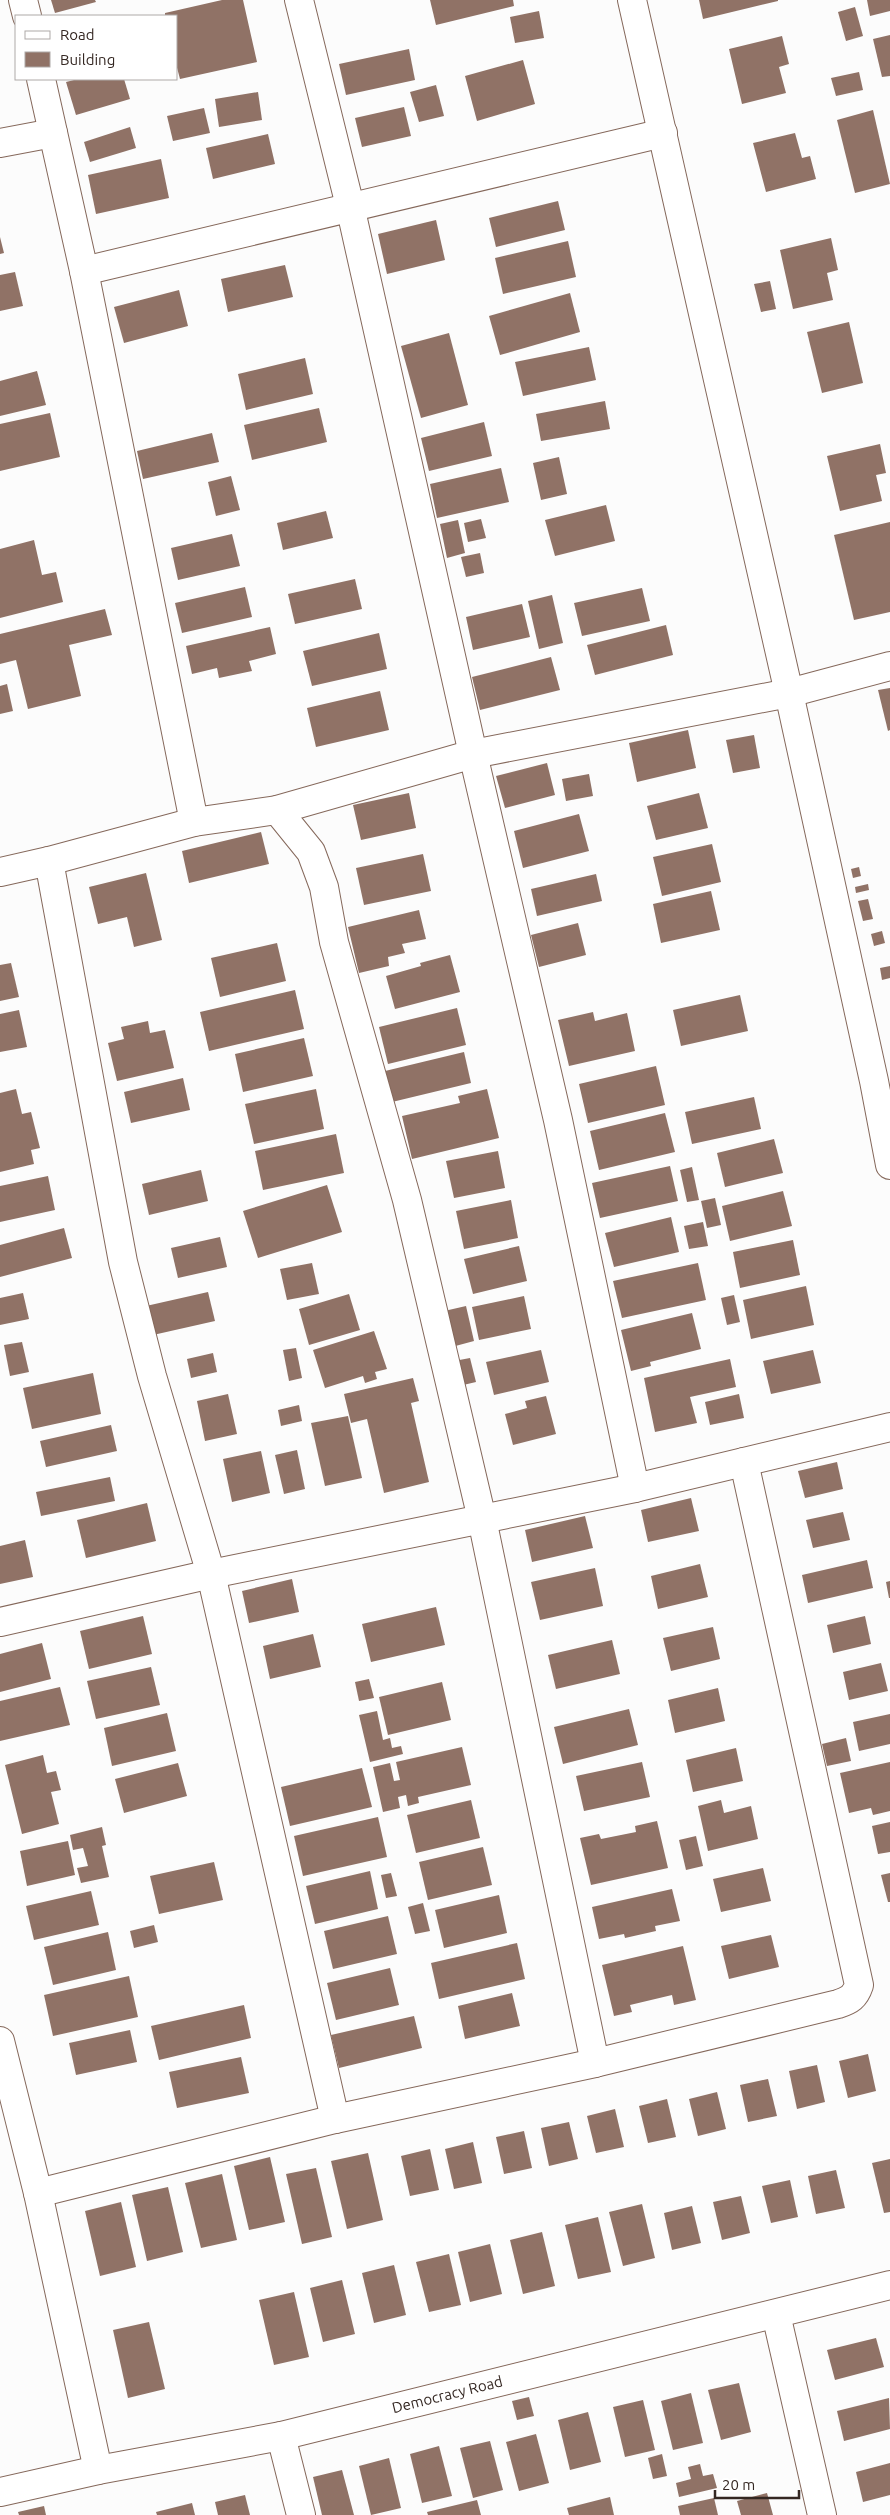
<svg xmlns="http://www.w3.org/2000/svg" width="890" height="2515" font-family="Ubuntu,sans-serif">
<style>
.building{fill:#907266}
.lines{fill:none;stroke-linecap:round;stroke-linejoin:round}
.minor-casing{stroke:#85685b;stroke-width:30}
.minor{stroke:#fff;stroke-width:28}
.labels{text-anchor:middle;stroke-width:5;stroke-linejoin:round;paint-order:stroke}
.street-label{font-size:15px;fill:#342722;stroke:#fff}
</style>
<rect width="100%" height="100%" fill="#fcfcfc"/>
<g class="building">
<path d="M51 0H95L96 2 55 13Z"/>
<path d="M222 0H243L257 62 180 79 176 64V16H165V13Z"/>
<path d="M430 0H513L514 6 436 25Z"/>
<path d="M699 0H778V1L703 19Z"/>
<path d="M867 0H890V11L870 16Z"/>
<path d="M855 7 863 36 846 41 838 12Z"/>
<path d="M539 11 544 38 515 43 510 17Z"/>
<path d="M890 35V76L882 77 873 39Z"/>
<path d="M782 36 789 64 779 67 786 93 742 104 729 49Z"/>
<path d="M409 49 415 80 346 95 339 64Z"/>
<path d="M523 60 535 104 477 121 465 76Z"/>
<path d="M859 72 863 90 836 96 831 78Z"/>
<path d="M78 79H124L130 99 76 115 66 82Z"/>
<path d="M436 85 444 116 419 122 410 92Z"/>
<path d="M258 92 262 120 219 127 215 99Z"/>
<path d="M404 107 411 136 362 147 355 118Z"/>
<path d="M204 108 210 133 173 141 167 116Z"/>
<path d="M873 110 890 184 855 193 837 120Z"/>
<path d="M130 127 136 148 90 162 84 142Z"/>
<path d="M795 133 802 158 810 156 816 179 766 192 753 143Z"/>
<path d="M268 134 275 164 213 179 206 148Z"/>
<path d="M161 159 169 198 96 214 88 175Z"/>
<path d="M558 201 565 230 496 247 489 218Z"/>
<path d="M436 220 445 260 387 274 378 234Z"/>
<path d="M0 237 4 253 0 254Z"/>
<path d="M831 238 838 270 827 273 833 300 793 309 780 250Z"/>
<path d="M568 241 576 277 503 294 495 258Z"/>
<path d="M285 265 293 297 228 312 221 279Z"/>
<path d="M15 272 23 306 0 311V275Z"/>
<path d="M770 281 776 309 761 312 754 284Z"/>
<path d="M179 290 188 326 124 343 114 307Z"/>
<path d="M570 293 580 332 500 355 489 316Z"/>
<path d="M849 322 863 383 822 393 807 332Z"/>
<path d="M449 333 468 405 421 418 401 346Z"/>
<path d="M589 347 596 380 523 396 515 362Z"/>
<path d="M305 358 313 394 246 410 238 374Z"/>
<path d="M37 371 46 405 0 416V381Z"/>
<path d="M605 401 610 429 541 441 536 414Z"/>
<path d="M319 408 327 442 252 460 244 425Z"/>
<path d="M50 413 60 457 0 471V424Z"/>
<path d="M484 422 492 456 429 471 421 438Z"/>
<path d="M212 433 219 462 143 479 137 451Z"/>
<path d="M880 444 886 473 876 475 882 501 840 511 827 456Z"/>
<path d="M559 457 567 494 541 500 533 463Z"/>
<path d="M501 468 509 502 437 518 430 484Z"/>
<path d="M231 476 240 510 216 516 208 482Z"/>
<path d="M606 505 615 541 555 556 545 520Z"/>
<path d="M326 511 333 538 283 550 277 523Z"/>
<path d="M481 519 486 538 468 542 464 523Z"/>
<path d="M458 520 465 553 447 558 440 524Z"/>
<path d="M890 522V612L854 620 834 535Z"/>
<path d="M232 534 240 566 178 580 171 548Z"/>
<path d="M34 540 42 575 56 572 63 602 0 618V549Z"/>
<path d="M480 553 484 573 466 577 461 557Z"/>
<path d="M355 579 362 609 295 624 288 594Z"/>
<path d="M245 587 252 617 182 633 175 603Z"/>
<path d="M642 588 650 621 582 636 574 603Z"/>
<path d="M552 595 563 643 539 649 528 601Z"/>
<path d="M522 604 530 637 473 650 466 617Z"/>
<path d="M105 609 112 635 69 645 81 696 28 709 16 660 0 664V634Z"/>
<path d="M666 625 673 655 595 675 587 645Z"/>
<path d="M270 627 276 654 249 661 252 671 219 678 217 668 192 674 186 646Z"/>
<path d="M379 633 387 669 312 686 303 651Z"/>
<path d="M551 657 560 690 480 710 472 677Z"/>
<path d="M7 684 13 711 0 714V686Z"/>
<path d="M890 688V730L888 731 878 690Z"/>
<path d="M380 691 389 730 316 747 307 708Z"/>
<path d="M688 730 696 768 637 782 629 743Z"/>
<path d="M754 735 760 768 733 773 726 740Z"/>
<path d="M547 763 555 795 505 808 496 776Z"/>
<path d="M589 774 593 796 566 801 562 779Z"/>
<path d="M409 793 416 828 361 840 353 805Z"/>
<path d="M699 793 708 828 656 840 647 806Z"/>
<path d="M579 814 589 851 523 868 514 831Z"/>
<path d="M261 832 269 864 189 883 182 851Z"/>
<path d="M712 844 721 882 662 896 653 857Z"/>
<path d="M423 854 431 891 364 905 356 868Z"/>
<path d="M859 867 861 876 853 878 851 869Z"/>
<path d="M146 873 162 940 134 947 127 917 98 924 89 887Z"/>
<path d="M596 874 602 901 537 916 531 889Z"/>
<path d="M868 884 869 890 856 893 855 887Z"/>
<path d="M711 891 720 930 661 943 653 904Z"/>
<path d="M868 899 873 919 863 921 858 901Z"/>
<path d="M419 910 426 939 402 944 405 953 388 957 389 966 359 973 348 927Z"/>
<path d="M578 923 586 955 539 967 531 935Z"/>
<path d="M882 931 885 943 874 946 871 934Z"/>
<path d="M277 943 286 981 220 997 211 958Z"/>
<path d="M450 955 460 992 395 1009 386 976 421 966 420 963Z"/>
<path d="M11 963 19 997 0 1001V965Z"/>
<path d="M890 966V978L882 980 880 968Z"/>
<path d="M295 990 304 1029 209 1051 200 1012Z"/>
<path d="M740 995 748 1031 681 1046 673 1010Z"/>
<path d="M457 1008 466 1045 388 1064 379 1027Z"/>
<path d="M19 1010 27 1047 0 1052V1014Z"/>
<path d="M593 1012 595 1021 627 1013 635 1051 569 1066 558 1020Z"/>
<path d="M148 1021 150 1033 165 1030 174 1068 117 1081 108 1043 124 1039 121 1027Z"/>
<path d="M304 1038 313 1076 243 1092 235 1054Z"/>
<path d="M464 1052 471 1083 392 1102 385 1071Z"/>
<path d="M656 1066 665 1105 588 1123 579 1084Z"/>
<path d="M183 1078 190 1110 131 1123 124 1092Z"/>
<path d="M16 1089 22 1114 31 1112 40 1148 31 1150 34 1164 0 1172V1093Z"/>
<path d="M316 1089 324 1129 254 1144 245 1104Z"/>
<path d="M487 1089 499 1138 412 1159 402 1116 460 1103 458 1096Z"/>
<path d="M754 1097 761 1129 692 1144 685 1112Z"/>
<path d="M665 1113 675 1152 599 1170 590 1131Z"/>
<path d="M336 1134 344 1173 263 1190 255 1151Z"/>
<path d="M774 1139 783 1173 725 1187 717 1153Z"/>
<path d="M498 1151 505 1188 454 1198 446 1161Z"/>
<path d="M670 1166 678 1201 600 1218 592 1183Z"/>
<path d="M692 1167 699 1200 687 1202 680 1170Z"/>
<path d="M201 1170 208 1201 149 1215 142 1184Z"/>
<path d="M48 1176 55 1210 0 1222V1186Z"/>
<path d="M327 1185 342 1232 258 1258 243 1211Z"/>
<path d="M783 1191 792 1226 730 1241 722 1206Z"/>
<path d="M715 1198 721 1225 707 1228 701 1201Z"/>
<path d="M511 1200 518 1238 464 1249 456 1211Z"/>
<path d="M671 1217 679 1252 614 1267 605 1233Z"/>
<path d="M703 1222 708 1246 689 1249 684 1226Z"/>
<path d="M64 1228 72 1258 0 1277V1245Z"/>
<path d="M220 1237 227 1267 178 1278 171 1248Z"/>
<path d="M793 1240 800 1275 740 1288 733 1252Z"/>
<path d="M519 1246 527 1281 473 1294 464 1259Z"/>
<path d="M312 1263 319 1294 287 1300 280 1269Z"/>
<path d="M698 1263 706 1300 622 1318 613 1281Z"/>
<path d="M806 1286 814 1325 751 1339 743 1300Z"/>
<path d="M208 1292 215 1321 153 1335 146 1306Z"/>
<path d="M23 1293 29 1319 0 1325V1298Z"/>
<path d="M349 1294 360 1330 309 1345 299 1309Z"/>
<path d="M734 1295 740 1322 727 1325 721 1298Z"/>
<path d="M524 1296 531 1329 479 1340 472 1307Z"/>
<path d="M466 1306 474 1341 448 1348 440 1312Z"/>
<path d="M692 1313 701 1349 650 1362 651 1366 631 1371 621 1330Z"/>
<path d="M374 1331 387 1369 375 1372 377 1379 365 1383 363 1376 325 1388 313 1350Z"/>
<path d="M22 1342 29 1372 10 1376 4 1345Z"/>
<path d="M296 1348 302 1378 289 1381 283 1350Z"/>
<path d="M541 1350 549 1382 494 1395 486 1362Z"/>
<path d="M813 1350 821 1383 771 1394 763 1361Z"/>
<path d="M213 1353 217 1372 191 1378 187 1359Z"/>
<path d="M470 1358 476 1382 459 1386 454 1361Z"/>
<path d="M730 1359 736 1387 690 1397 697 1423 655 1432 644 1378Z"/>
<path d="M93 1373 101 1414 32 1429 23 1388Z"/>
<path d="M413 1378 419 1401 411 1403 429 1482 384 1493 367 1419 351 1423 344 1394Z"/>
<path d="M228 1394 237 1434 205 1441 197 1401Z"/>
<path d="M739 1394 744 1418 710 1425 705 1402Z"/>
<path d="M546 1396 556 1434 513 1445 505 1414 527 1408 525 1401Z"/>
<path d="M299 1405 302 1421 281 1426 278 1410Z"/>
<path d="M348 1416 362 1478 325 1486 311 1423Z"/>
<path d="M111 1425 117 1451 46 1467 40 1441Z"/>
<path d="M297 1450 305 1489 284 1494 275 1455Z"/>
<path d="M261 1451 270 1493 232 1502 223 1459Z"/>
<path d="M837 1462 843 1489 805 1498 798 1471Z"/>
<path d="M110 1477 115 1501 41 1516 36 1492Z"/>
<path d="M691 1498 699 1531 648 1542 641 1510Z"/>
<path d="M147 1503 156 1541 86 1558 77 1520Z"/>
<path d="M843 1512 850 1540 813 1548 806 1520Z"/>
<path d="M585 1516 593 1548 532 1562 525 1530Z"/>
<path d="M25 1540 33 1577 0 1584V1546Z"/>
<path d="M867 1560 873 1588 808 1603 802 1575Z"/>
<path d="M700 1564 708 1597 658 1609 651 1576Z"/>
<path d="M595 1568 603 1606 540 1620 531 1582Z"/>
<path d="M292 1579 299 1612 249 1623 242 1591Z"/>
<path d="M890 1581V1598H889L886 1582Z"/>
<path d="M436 1607 445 1645 371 1662 362 1624Z"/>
<path d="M143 1616 152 1654 89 1669 80 1631Z"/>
<path d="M865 1616 871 1644 833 1653 827 1625Z"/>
<path d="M713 1627 720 1659 671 1671 663 1638Z"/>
<path d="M313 1634 321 1667 270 1679 263 1646Z"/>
<path d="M612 1640 620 1674 556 1689 548 1655Z"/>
<path d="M42 1643 51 1679 0 1692V1654Z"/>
<path d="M881 1663 888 1691 849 1700 843 1672Z"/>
<path d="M151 1667 160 1705 96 1719 87 1681Z"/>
<path d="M369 1679 374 1698 359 1701 355 1682Z"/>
<path d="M442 1682 451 1720 388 1735 379 1697Z"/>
<path d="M60 1687 70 1725 0 1741V1701Z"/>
<path d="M718 1688 725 1721 675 1733 668 1700Z"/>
<path d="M629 1709 638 1745 563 1764 554 1727Z"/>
<path d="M377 1711 383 1740 390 1738 392 1748 401 1746 403 1754 370 1762 359 1715Z"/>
<path d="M167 1713 176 1751 112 1766 104 1728Z"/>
<path d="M890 1714V1744L859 1751 853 1722Z"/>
<path d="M846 1738 851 1761 827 1766 822 1744Z"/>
<path d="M462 1747 471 1785 418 1797 419 1803 408 1806 406 1795 398 1797 400 1808 383 1812 373 1767 390 1763 394 1781 400 1780 396 1762Z"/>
<path d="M736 1748 743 1781 693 1792 686 1760Z"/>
<path d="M43 1755 47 1773 56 1771 61 1790 51 1792 59 1824 22 1834 5 1765Z"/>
<path d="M642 1762 650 1797 584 1811 576 1776Z"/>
<path d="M890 1762V1811L873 1815 871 1808 849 1813 840 1773Z"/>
<path d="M178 1763 187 1796 124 1813 115 1779Z"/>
<path d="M362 1768 372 1807 290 1826 281 1787Z"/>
<path d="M471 1800 480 1838 416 1853 407 1815Z"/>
<path d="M721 1800 724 1813 751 1806 758 1839 708 1851 698 1806Z"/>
<path d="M378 1817 387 1857 303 1876 294 1836Z"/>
<path d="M657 1821 668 1868 591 1885 580 1838 599 1834 601 1839 636 1832 635 1826Z"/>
<path d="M890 1822V1852L878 1854 872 1826Z"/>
<path d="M102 1827 106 1845 102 1846 109 1877 81 1883 77 1868 88 1866 83 1848 73 1850 70 1835Z"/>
<path d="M696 1836 703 1866 686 1870 679 1840Z"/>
<path d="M68 1841 75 1875 27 1886 20 1851Z"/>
<path d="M483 1847 492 1885 428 1900 419 1862Z"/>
<path d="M214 1862 223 1900 159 1914 150 1876Z"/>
<path d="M763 1868 771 1901 721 1912 713 1879Z"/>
<path d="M370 1871 378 1909 315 1924 306 1886Z"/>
<path d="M391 1873 397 1896 386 1898 381 1875Z"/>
<path d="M890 1873V1902H888L881 1875Z"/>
<path d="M672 1889 680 1921 655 1926 656 1931 625 1938 624 1934 599 1939 592 1907Z"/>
<path d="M91 1891 99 1925 34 1940 26 1906Z"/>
<path d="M499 1895 507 1933 444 1948 435 1910Z"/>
<path d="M423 1903 430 1931 415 1934 408 1907Z"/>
<path d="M388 1916 397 1954 333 1969 324 1931Z"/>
<path d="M154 1925 158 1942 134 1948 130 1931Z"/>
<path d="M108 1932 116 1970 53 1985 44 1947Z"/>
<path d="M771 1935 779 1967 729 1979 721 1946Z"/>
<path d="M517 1943 525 1979 439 1999 431 1963Z"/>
<path d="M683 1946 696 2000 674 2005 672 1995 630 2005 632 2012 614 2016 602 1965Z"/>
<path d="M390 1968 399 2005 336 2020 327 1983Z"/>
<path d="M129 1976 138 2017 53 2036 44 1995Z"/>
<path d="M512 1993 520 2026 465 2039 458 2006Z"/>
<path d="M244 2005 251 2038 159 2060 151 2026Z"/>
<path d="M414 2016 422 2048 339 2068 331 2035Z"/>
<path d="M130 2030 137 2062 76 2075 69 2043Z"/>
<path d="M868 2054 876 2091 848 2098 839 2061Z"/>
<path d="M241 2057 249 2093 177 2108 169 2072Z"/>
<path d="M817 2065 825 2102 797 2109 789 2071Z"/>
<path d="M768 2079 777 2116 748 2122 740 2085Z"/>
<path d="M717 2092 726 2129 698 2136 689 2099Z"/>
<path d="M667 2099 676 2137 648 2143 639 2106Z"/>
<path d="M615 2109 624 2147 596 2153 587 2116Z"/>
<path d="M569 2122 578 2159 549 2166 541 2128Z"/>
<path d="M524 2131 532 2168 504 2174 496 2137Z"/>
<path d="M473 2142 482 2183 454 2189 445 2149Z"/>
<path d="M430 2149 439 2190 410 2196 401 2156Z"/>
<path d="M368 2153 383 2220 347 2229 331 2161Z"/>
<path d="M270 2157 285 2222 249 2230 234 2166Z"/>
<path d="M890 2159V2212L884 2213 872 2163Z"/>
<path d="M316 2168 332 2237 302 2244 286 2174Z"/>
<path d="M836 2170 845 2208 816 2214 808 2176Z"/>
<path d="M222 2174 237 2240 201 2248 185 2183Z"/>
<path d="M790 2180 798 2217 771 2223 762 2186Z"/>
<path d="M168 2187 183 2252 147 2261 132 2195Z"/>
<path d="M741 2196 750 2233 722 2240 713 2202Z"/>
<path d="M121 2202 136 2267 100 2276 85 2211Z"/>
<path d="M642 2204 655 2258 623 2266 609 2212Z"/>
<path d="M692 2206 701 2243 672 2250 664 2213Z"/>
<path d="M598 2217 611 2272 578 2279 565 2225Z"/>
<path d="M542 2232 555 2286 523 2294 510 2240Z"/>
<path d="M490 2244 502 2294 470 2302 458 2252Z"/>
<path d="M449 2254 461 2305 429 2312 416 2262Z"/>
<path d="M394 2265 406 2315 374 2323 362 2273Z"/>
<path d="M342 2280 355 2334 323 2342 310 2288Z"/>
<path d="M294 2292 309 2357 274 2365 259 2300Z"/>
<path d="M149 2322 165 2389 128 2398 113 2330Z"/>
<path d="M876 2338 884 2367 835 2380 827 2350Z"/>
<path d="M739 2383 751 2432 721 2440 708 2390Z"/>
<path d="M691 2393 703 2443 673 2450 661 2401Z"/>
<path d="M529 2397 534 2416 517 2420 512 2401Z"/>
<path d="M889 2398 890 2429 844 2441 837 2411Z"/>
<path d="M643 2400 655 2450 625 2457 613 2407Z"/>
<path d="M588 2412 601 2462 570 2470 558 2420Z"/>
<path d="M536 2434 549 2483 519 2491 506 2442Z"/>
<path d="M490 2441 503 2490 473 2498 460 2448Z"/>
<path d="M439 2446 452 2496 422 2503 410 2454Z"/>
<path d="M662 2454 667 2476 653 2479 648 2458Z"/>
<path d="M389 2458 401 2508 371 2515 359 2466Z"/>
<path d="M890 2463V2495L863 2502 856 2472Z"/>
<path d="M700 2464 703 2476 713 2474 717 2488 679 2497 676 2483 691 2479 688 2467Z"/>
<path d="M342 2470 354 2515H322L313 2477Z"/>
<path d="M767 2493 773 2515H741L737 2501Z"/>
<path d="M245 2495 250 2515H218L215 2502Z"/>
<path d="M610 2497 614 2515H569L567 2508Z"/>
<path d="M714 2498 718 2515H680L678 2506Z"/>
<path d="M477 2500 481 2515H428L427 2512Z"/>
<path d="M192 2503 195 2515H157L156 2512Z"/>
<path d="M44 2506 46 2515H19L18 2512Z"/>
</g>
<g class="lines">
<g class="minor-casing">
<g id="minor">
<path d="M23 0 27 16"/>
<path d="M299 0 350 206 473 754 558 1120 635 1488"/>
<path d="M632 0 789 693 874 1081 890 1165"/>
<path d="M41 79 84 271 194 822"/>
<path d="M0 143 53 133"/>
<path d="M84 271 663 133"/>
<path d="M277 810 311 852 324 887 334 942 407 1200 482 1519 595 2063"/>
<path d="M49 861 123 1262 152 1376 211 1574 335 2119"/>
<path d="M0 872 49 861 194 822 277 810 473 754 789 693 890 666"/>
<path d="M0 1622 211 1574 635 1488 890 1427"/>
<path d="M0 2041 38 2193 98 2470"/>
<path d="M38 2193 335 2119 595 2063 838 2004C850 2000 855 1997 859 1985L744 1462"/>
<path d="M776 2314 822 2515"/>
<path d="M281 2436 301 2515"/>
<path id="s1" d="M0 2492 98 2470 281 2436 890 2285"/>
</g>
</g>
<use href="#minor" class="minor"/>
</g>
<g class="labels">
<g class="street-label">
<text dy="5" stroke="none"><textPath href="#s1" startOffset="458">Democracy Road</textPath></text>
</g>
</g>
<rect x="15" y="15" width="162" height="65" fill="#ffffff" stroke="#aea9a7"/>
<rect x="25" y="31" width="25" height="8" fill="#ffffff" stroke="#aea9a7"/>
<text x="60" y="40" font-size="15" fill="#342722">Road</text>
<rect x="25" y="52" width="25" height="15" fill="#907266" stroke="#aea9a7"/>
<text x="60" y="65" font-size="15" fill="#342722">Building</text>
<path d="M715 2490v8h84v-8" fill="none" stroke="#342722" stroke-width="2.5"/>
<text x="722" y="2490" font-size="15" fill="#342722" stroke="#ffffff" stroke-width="4" paint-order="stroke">20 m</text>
</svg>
